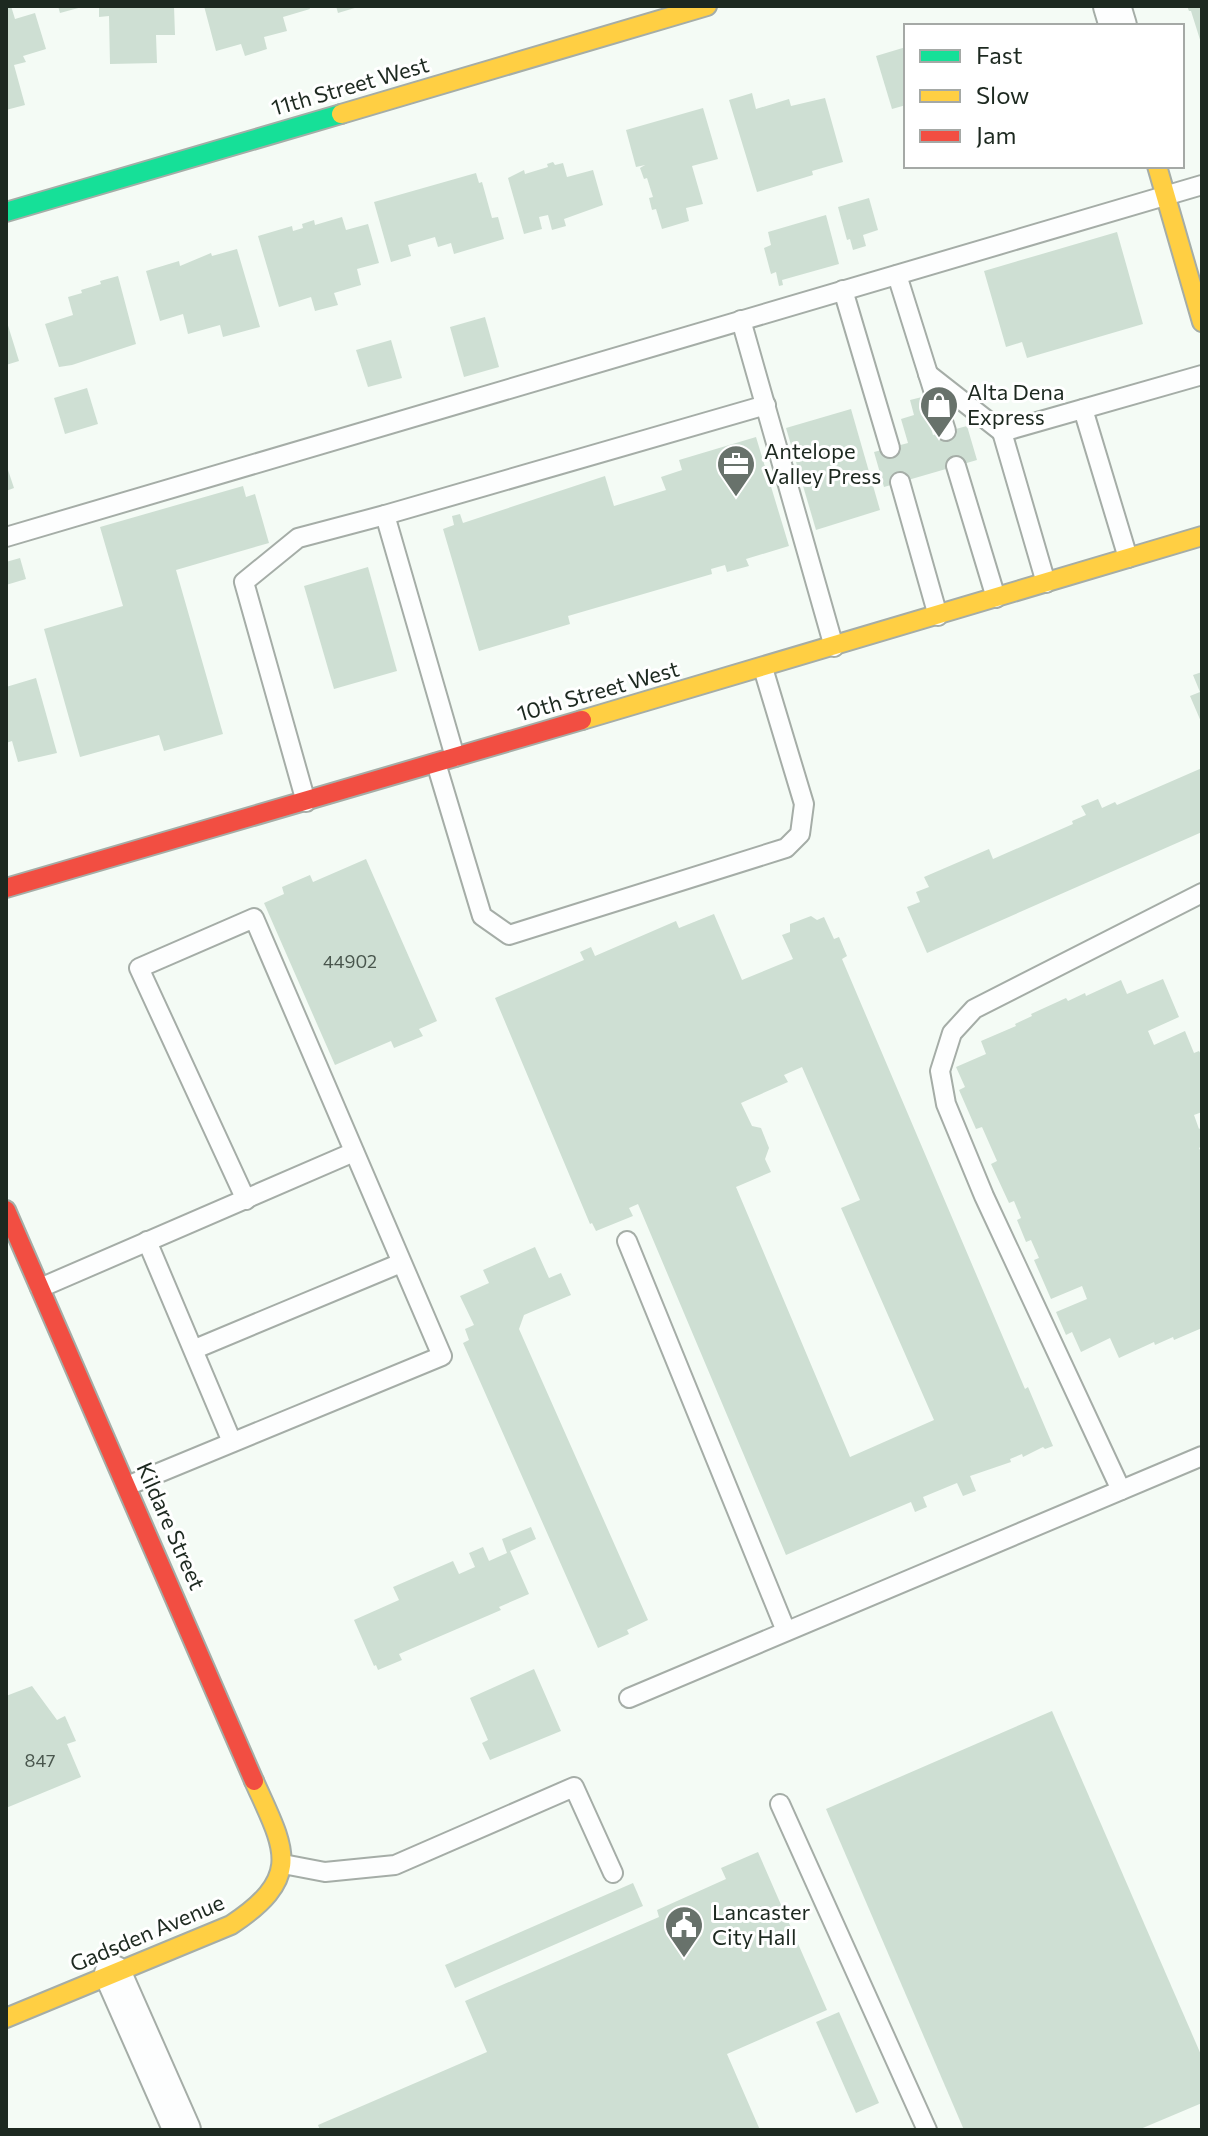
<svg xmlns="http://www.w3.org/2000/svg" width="1208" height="2136" font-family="Commissioner,sans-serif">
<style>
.building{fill:#cedfd3;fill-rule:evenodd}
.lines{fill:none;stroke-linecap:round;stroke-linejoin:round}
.lane-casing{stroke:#a5ada7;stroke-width:22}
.street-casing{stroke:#a5ada7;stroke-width:40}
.fast-casing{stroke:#a5ada7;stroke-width:22}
.slow-casing{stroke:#a5ada7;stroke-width:22}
.jam-casing{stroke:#a5ada7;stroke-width:22}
.lane{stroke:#fdfefe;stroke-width:18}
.street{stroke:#fdfefe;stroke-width:36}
.fast{stroke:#16e098;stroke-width:18}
.slow{stroke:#ffcf43;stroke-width:18}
.jam{stroke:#f24e42;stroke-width:18}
.labels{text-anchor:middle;stroke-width:6;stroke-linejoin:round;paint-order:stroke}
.number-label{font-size:18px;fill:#49564d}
.street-label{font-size:22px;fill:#1d2920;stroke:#fff}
.poi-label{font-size:22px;fill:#1d2920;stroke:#fff;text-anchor:start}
</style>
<rect width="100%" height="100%" fill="#f4fbf5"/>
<g class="building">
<path d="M6 6H11L15 19 35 13 46 49 23 56 26 62 14 65 25 105 6 110Z"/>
<path d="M58 6H81L82 7 60 13Z"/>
<path d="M99 6H174L175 35H156L157 63 110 64 109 16 99 17Z"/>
<path d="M204 6H309L310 9 283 17 287 31 264 37 267 49 245 56 241 44 216 51Z"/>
<path d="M336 6H358V7L338 13Z"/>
<path d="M1187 6H1202V46L1191 11H1189Z"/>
<path d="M906 47V105L892 109 876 56Z"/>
<path d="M752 93 756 109 789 99 791 106 825 98 843 162 812 171 813 175 757 192 729 100Z"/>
<path d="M703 108 718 159 692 166 703 204 686 208 689 221 662 229 656 209 652 210 649 198 653 197 647 178 644 179 640 168 645 165 636 167 626 130Z"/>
<path d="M553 162 555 165 563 163 567 177 593 170 603 205 564 219 566 226 552 230 548 215 539 217 542 229 524 234 508 178 524 170 525 174 548 167 547 164Z"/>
<path d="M476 173 479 183 482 182 492 218 498 217 504 239 454 254 451 243 438 247 435 237 408 245 411 256 391 262 374 202Z"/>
<path d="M869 198 878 230 863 235 866 246 853 250 850 239 847 240 838 207Z"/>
<path d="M826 215 839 264 782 280 783 285 779 286 776 272 771 274 764 248 771 245 768 232Z"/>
<path d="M342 217 346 230 368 224 379 263 357 269 361 285 334 293 338 305 315 311 311 297 279 307 258 236 292 226 293 231 303 228 302 224 314 220 315 225Z"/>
<path d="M1117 232 1143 324 1027 358 1022 342 1006 347 984 271Z"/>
<path d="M237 249 260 327 223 337 220 325 188 334 183 314 160 321 146 271 179 261 180 266 211 253 212 256Z"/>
<path d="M118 276 136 344 72 365 59 367 45 324 73 315 68 297 82 293 81 290 101 284 100 281Z"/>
<path d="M485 317 499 367 464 377 450 327Z"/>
<path d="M6 319 19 361 6 365Z"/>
<path d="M391 340 402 378 368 387 356 350Z"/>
<path d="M87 388 98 424 65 434 54 398Z"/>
<path d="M922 397 933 435 967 426 977 460 884 487 874 452 908 443 901 419 914 415 910 400Z"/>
<path d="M851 409 880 510 816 530 786 428Z"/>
<path d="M756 437 789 546 746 559 749 566 727 572 725 565 711 569 712 574 568 616 570 624 479 651 443 529 454 525 452 516 460 514 463 523 605 476 614 506 666 490 661 477 682 470 679 460Z"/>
<path d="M6 464 14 488 6 491Z"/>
<path d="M243 486 246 497 255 494 269 543 176 570 223 734 164 751 159 735 80 757 44 629 123 606 100 527Z"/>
<path d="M20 558 26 579 6 585V562Z"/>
<path d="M368 567 397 671 334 689 304 586Z"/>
<path d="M1202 672V724L1190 696 1200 692 1193 675Z"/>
<path d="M36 678 57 753 18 762 12 741 6 743V687Z"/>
<path d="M1202 768V832L927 953 907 907 920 902 916 892 929 887 924 877 989 849 993 859 1073 824 1072 821 1086 815 1081 806 1098 799 1102 808 1115 802 1117 805Z"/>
<path d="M366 859 437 1021 419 1029 423 1036 394 1048 391 1041 335 1065 264 903 284 894 282 887 310 875 313 882Z"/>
<path d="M714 914 742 980 793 959 782 935 790 932V924L811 916 817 920 824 917 834 939 839 937 847 956 842 959 1025 1389 1028 1387 1053 1446 1045 1449 1043 1447 1023 1457 1022 1454 1010 1459 1011 1462 970 1476 976 1491 963 1496 957 1483 923 1497 927 1507 915 1512 911 1502 786 1555 638 1204 629 1208 633 1216 596 1231 592 1223 590 1224 495 998 584 960 580 952 591 947 595 956 676 921 679 928ZM802 1067 860 1200 841 1208 934 1420 850 1457 736 1187 771 1172 765 1159 769 1148 761 1128 752 1126 741 1103 788 1082 784 1075Z"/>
<path d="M1163 979 1179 1017 1148 1031 1154 1045 1185 1031 1194 1053 1199 1051 1202 1056V1112L1194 1115 1199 1129 1202 1127V1146L1199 1148 1202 1154V1328L1174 1340 1173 1337 1155 1345 1154 1342 1119 1358 1110 1338 1081 1352 1072 1332 1066 1335 1056 1312 1087 1299 1082 1286 1051 1299 1034 1260 1039 1258 1031 1240 1026 1242 1017 1220 1021 1218 1014 1201 1009 1203 991 1164 997 1161 982 1127 976 1129 959 1090 965 1087 956 1067 986 1054 981 1041 1016 1026 1015 1024 1032 1016 1031 1014 1066 998 1068 1001 1085 993 1086 996 1121 980 1127 994Z"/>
<path d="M535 1247 549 1278 561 1273 571 1295 524 1315 519 1329 648 1620 627 1630 629 1634 598 1648 463 1343 469 1340 465 1329 474 1325 460 1296 489 1283 483 1270Z"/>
<path d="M531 1527 536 1539 510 1551 529 1594 499 1607 501 1610 399 1654 402 1660 378 1670 376 1665 374 1666 354 1620 399 1600 393 1587 453 1561 459 1574 475 1567 469 1553 483 1547 489 1561 507 1553 502 1539Z"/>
<path d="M534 1669 561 1731 490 1760 482 1743 488 1740 470 1698Z"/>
<path d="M32 1686 57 1720 65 1716 76 1741 67 1744 81 1777 6 1808V1696Z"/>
<path d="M1052 1711 1202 2057V2103L1138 2130H964L826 1809Z"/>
<path d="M758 1852 827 2010 727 2054 760 2130H320L318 2125 487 2052 465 2001 659 1917 657 1910 726 1879 721 1868Z"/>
<path d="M633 1883 643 1906 455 1988 445 1965Z"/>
<path d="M839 2012 879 2103 856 2113 816 2022Z"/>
</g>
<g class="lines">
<g class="lane-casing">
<g id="lane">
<path d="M897 275 946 431"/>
<path d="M843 290 890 448"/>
<path d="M741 320 834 647"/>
<path d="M928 374 1002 432"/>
<path d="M1083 409 1128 558"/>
<path d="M956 466 996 598"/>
<path d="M900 482 938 616"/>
<path d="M385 515 455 757"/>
<path d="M6 537 1202 185"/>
<path d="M1046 583 1002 432 1202 375"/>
<path d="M436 763 482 916 509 935 786 848 800 834 804 804 763 668"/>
<path d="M306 802 244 582 298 538 385 515 766 405"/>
<path d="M147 1241 232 1442"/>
<path d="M627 1241 786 1631"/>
<path d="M40 1288 354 1152"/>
<path d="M195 1349 401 1263"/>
<path d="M127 1486 442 1356 254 918 139 968 246 1200"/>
<path d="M1121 1490 984 1196 946 1104 940 1071 952 1033 974 1009 1202 893"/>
<path d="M629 1698 1202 1456"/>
<path d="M780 1804 927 2130"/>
<path d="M283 1864 325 1872 395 1865 574 1787 613 1873"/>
</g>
</g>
<g class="street-casing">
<g id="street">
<path d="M1112 6 1118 26"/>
<path d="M113 1974 182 2130"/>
</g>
</g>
<g class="fast-casing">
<path id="fast" d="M6 212 341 114"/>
</g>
<g class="slow-casing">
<g id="slow">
<path d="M341 114 707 6"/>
<path d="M1157 166 1202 322"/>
<path d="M582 720 1202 536"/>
<path d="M6 2018 231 1925C305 1876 284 1848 254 1781"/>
</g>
</g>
<g class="jam-casing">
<g id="jam">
<path d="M6 888 582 720"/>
<path d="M6 1210 254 1781"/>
</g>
</g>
<use href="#lane" class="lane"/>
<use href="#street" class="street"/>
<use href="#fast" class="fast"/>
<use href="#slow" class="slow"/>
<use href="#jam" class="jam"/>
</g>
<defs>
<g id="shop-pin" transform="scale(2)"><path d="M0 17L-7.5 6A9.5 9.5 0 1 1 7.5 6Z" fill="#68726b" stroke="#fff"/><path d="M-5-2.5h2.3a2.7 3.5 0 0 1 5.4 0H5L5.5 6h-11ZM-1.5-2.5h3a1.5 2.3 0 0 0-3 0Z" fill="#fff"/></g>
<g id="office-pin" transform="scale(2)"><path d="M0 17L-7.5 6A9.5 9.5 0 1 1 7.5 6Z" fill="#68726b" stroke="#fff"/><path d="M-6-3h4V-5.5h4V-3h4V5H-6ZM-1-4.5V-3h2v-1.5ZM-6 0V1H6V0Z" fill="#fff"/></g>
<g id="civic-pin" transform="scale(2)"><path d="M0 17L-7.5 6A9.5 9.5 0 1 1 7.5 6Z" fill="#68726b" stroke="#fff"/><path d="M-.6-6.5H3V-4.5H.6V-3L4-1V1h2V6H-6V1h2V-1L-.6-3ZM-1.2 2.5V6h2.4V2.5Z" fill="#fff"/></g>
</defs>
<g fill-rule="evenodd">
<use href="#shop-pin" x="939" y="405"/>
<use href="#office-pin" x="736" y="464"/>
<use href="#civic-pin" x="684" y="1925"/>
</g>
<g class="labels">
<g class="number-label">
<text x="350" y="968">44902</text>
<text x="40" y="1767">847</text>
</g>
<g class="street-label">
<text transform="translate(350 86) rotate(-16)" y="8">11th Street West</text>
<text transform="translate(598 691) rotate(-16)" y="8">10th Street West</text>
<text transform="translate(171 1526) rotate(66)" y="8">Kildare Street</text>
<text transform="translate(147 1933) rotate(-23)" y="8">Gadsden Avenue</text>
</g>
<g class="poi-label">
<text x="967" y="400">Alta Dena<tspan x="967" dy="25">Express</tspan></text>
<text x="764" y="459">Antelope<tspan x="764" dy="25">Valley Press</tspan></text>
<text x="712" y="1920">Lancaster<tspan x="712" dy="25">City Hall</tspan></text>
</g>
</g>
<rect width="1208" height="2136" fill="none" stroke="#1d2920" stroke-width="16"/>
<rect x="904" y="24" width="280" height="144" fill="#ffffff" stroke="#a5a9a6" stroke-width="2"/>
<rect x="920" y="50" width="40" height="12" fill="#16e098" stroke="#a5a9a6" stroke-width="2"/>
<text x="976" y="64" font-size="24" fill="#1d2920">Fast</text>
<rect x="920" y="90" width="40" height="12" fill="#ffcf43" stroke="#a5a9a6" stroke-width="2"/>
<text x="976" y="104" font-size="24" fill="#1d2920">Slow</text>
<rect x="920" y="130" width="40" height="12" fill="#f24e42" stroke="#a5a9a6" stroke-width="2"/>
<text x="976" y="144" font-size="24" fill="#1d2920">Jam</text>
</svg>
